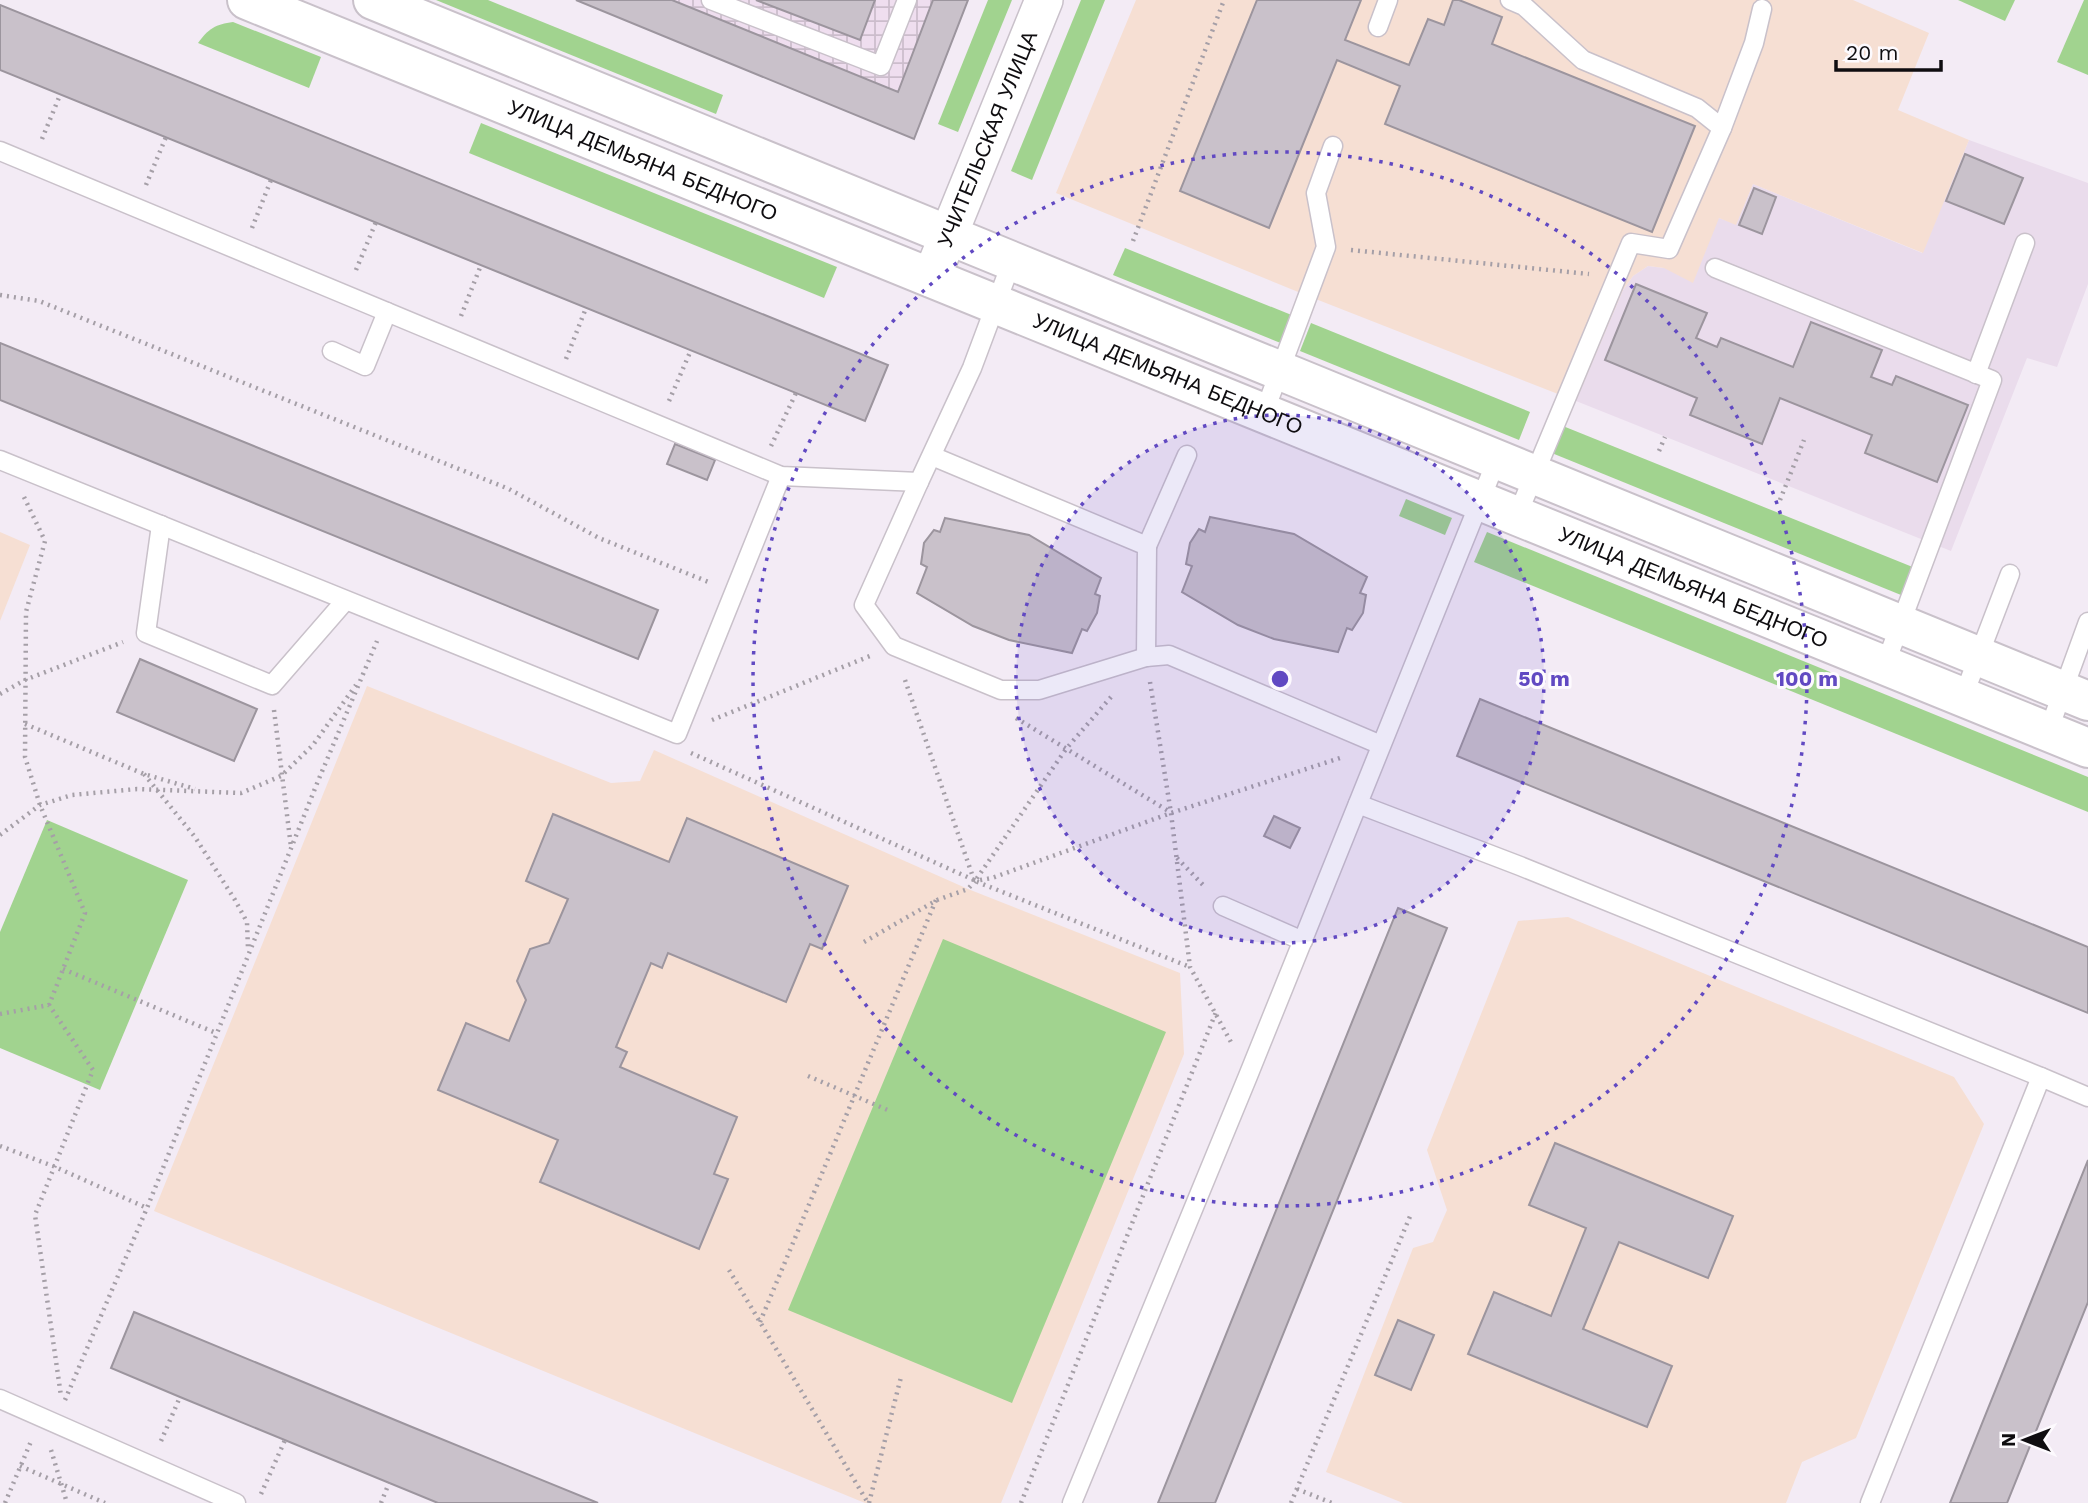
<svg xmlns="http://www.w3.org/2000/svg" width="2088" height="1503" font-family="'Work Sans',sans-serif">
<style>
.built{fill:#eadcec}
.industrial{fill:url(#industrial-grid)}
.education{fill:#f6dfd3}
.green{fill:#a1d38f}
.building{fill:#c9c1ca;stroke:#9c959e;stroke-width:2}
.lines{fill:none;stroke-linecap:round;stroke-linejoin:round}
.service-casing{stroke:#c9c1ca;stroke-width:21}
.minor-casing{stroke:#c9c1ca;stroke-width:40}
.tertiary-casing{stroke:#c9c1ca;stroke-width:42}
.path{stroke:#a59fa7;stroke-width:4.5;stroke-dasharray:2 5;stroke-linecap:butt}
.service{stroke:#fff;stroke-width:18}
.minor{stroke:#fff;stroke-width:37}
.tertiary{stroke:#fff;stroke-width:38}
.ring{fill:none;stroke:#6149c2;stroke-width:3.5;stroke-dasharray:3.5 7}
.labels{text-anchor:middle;stroke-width:6;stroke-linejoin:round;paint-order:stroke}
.street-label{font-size:21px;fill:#0f0d10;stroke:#fdfafe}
.centre{fill:#6149c2;stroke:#fdfafe;stroke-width:3.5}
.ring-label{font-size:21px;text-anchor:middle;font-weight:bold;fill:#6149c2;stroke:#fdfafe;stroke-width:6;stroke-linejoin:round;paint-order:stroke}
</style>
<defs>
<pattern id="industrial-grid" width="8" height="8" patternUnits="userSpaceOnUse" patternTransform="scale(1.75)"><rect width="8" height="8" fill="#efdeef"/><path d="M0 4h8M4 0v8" fill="none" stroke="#ccbdcc"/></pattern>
</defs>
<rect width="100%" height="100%" fill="#f3ebf5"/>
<path class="built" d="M1969 140 2088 183V284L2057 367 2027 358 1951 551 1576 401 1623 290 1633 276 1648 266 1664 268 1719 218 1736 224 1753 184 1922 253Z"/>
<path class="industrial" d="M576 0H968L914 139Z"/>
<g class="education">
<path d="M1136 0H1853L1929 33 1898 110 1969 140 1923 253 1753 184 1736 225 1719 218 1693 283 1664 268 1648 266 1633 276 1623 290 1576 401 1308 296 1056 193Z"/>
<path d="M0 532 30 545 0 621Z"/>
<path d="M367 686 611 783 640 781 654 750 968 889 1180 973 1184 1054 1001 1503H865L154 1211Z"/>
<path d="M1568 917 1954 1077 1984 1124 1856 1438 1802 1462 1786 1503H1403L1326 1472 1413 1248 1433 1242 1447 1210 1427 1150 1518 921Z"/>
</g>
<g class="green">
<path d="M436 0H488L723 95 716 114Z"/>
<path d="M988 0H1012L958 132 938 124Z"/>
<path d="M1081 0H1105L1032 180 1011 171Z"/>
<path d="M1958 0H2015L2005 21Z"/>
<path d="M2084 0H2088V75L2057 62Z"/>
<path d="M233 22 321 57 309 88 198 43C208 29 216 24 233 22Z"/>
<path d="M481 123 837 267 824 298 469 153Z"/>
<path d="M1125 248 1294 316 1283 344 1113 275Z"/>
<path d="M1311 323 1530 412 1519 440 1300 351Z"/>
<path d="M1548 420 1925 572 1911 590 1901 595 1537 447Z"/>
<path d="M1406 499 1452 518 1445 535 1399 516Z"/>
<path d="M1487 532 2088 777V812L1474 562Z"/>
<path d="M47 820 188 880 100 1090 0 1048V932Z"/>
<path d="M943 939 1166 1032 1012 1403 788 1310Z"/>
</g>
<g class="building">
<path d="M576 0H672L898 92 933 0H968L914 139Z"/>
<path d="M756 0H875L860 40Z"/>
<path d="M1257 0H1361L1345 40 1409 65 1428 19 1444 25 1453 0H1459L1502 17 1492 44 1695 126 1652 232 1385 124 1400 86 1337 60 1269 228 1180 191Z"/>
<path d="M0 5 888 365 865 421 0 70Z"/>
<path d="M1965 154 2023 178 2004 224 1946 201Z"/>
<path d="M1754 188 1776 197 1762 234 1739 225Z"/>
<path d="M1636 284 1707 313 1696 338 1717 347 1721 338 1793 367 1811 322 1882 350 1871 377 1892 385 1896 376 1968 405 1937 482 1865 453 1872 435 1780 398 1762 444 1690 415 1697 398 1605 360Z"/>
<path d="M0 343 658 610 638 659 0 400Z"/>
<path d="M675 444 715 460 707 480 667 464Z"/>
<path d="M1210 517 1294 534 1367 577 1360 593 1366 595 1363 613 1352 630 1347 628 1338 652 1274 639 1238 625 1182 592 1192 566 1186 564 1190 543 1199 529 1205 532Z"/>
<path d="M945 518 1029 535 1101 578 1095 594 1100 596 1097 613 1087 631 1082 629 1072 653 1009 640 973 626 917 593 927 567 921 564 924 543 934 530 940 532Z"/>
<path d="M140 659 257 709 234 761 117 712Z"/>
<path d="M1480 699 2088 947V1013L1457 756Z"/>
<path d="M553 814 669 862 687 818 848 886 822 949 810 944 786 1002 668 953 662 968 651 963 616 1047 627 1052 620 1067 737 1117 714 1174 728 1179 699 1249 540 1182 558 1140 438 1090 466 1023 509 1041 526 1000 517 981 530 949 549 943 568 899 526 881Z"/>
<path d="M1274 816 1300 828 1290 848 1264 836Z"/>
<path d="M1398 908 1447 928 1215 1503H1158Z"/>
<path d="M1555 1143 1733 1216 1708 1278 1619 1242 1583 1329 1672 1366 1647 1427 1468 1354 1494 1292 1551 1316 1586 1228 1529 1205Z"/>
<path d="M2088 1160V1302L2007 1503H1950Z"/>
<path d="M134 1312 412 1427 598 1503H438L180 1397 111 1368Z"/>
<path d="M1398 1320 1434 1335 1411 1390 1375 1375Z"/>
</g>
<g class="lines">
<g class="service-casing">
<g id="service">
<path d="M711 0 881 66 907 0"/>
<path d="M1510 0 1524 6 1583 60 1697 108 1722 128 1669 249 1631 243 1517 516"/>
<path d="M1378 27 1388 0"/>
<path d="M1722 128 1754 43 1762 9"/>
<path d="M0 151 781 476 919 482 972 368 1012 261"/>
<path d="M1715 268 1992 380 1885 665"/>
<path d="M332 351 365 366 387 312"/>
<path d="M1976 374 2025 243"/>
<path d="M1264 413 1326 247 1316 193 1333 146"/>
<path d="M932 456 1147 546 1146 657"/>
<path d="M0 460 677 734 781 476"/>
<path d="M919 482 864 605 894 646 1001 690H1039L1146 657 1169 655 1381 745"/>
<path d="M161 525 146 633 272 685 345 601"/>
<path d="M1147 546 1187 455"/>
<path d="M1963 697 2010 574"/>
<path d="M2048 732 2088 622"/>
<path d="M1358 804 1520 866 2041 1077"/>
<path d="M1223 906 1303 941"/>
<path d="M0 1399 236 1503"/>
<path d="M1072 1503 1248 1076 1497 459"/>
<path d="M1870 1503 2041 1077 2088 1097"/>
</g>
</g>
<g class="minor-casing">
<g id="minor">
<path id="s1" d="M931 278 1044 0"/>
</g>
</g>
<g class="tertiary-casing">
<g id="tertiary">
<path id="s2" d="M247 0 2088 748"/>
<path d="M373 0 2088 701"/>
</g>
</g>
<g class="path">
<path d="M42 139 60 95"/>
<path d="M146 185 166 137"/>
<path d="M252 228 271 180"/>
<path d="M1133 241 1224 0"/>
<path d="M1351 250 1589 274"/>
<path d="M356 270 376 222"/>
<path d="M0 295 39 301 509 489 599 538 711 583"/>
<path d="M461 316 481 265"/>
<path d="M566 359 586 308"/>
<path d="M669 401 691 350"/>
<path d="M771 446 796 393"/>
<path d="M1659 451 1665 437"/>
<path d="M24 497 45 541 26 612 25 757 40 805 85 913 49 1005"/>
<path d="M1780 500 1804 440"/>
<path d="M905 680 974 880"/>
<path d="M1150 682 1171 813 1190 967 1232 1044"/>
<path d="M0 694 25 680 123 642"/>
<path d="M1111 697 1066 749 975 881 1190 967"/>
<path d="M274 710 291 847"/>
<path d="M1016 718 1170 812"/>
<path d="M712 720 870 656"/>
<path d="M25 724 144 774 195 789"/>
<path d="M691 753 974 880"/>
<path d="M144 774 195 837 235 900 247 922 248 949"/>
<path d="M0 835 40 805 72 795 137 789 241 793 281 776 313 745 356 685"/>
<path d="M1177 858 1205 887"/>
<path d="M864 942 937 900 968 889 975 881 992 878 1171 813 1340 758"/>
<path d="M63 969 216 1033"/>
<path d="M0 1014 49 1005 93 1070 35 1215 61 1396"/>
<path d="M808 1076 890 1111"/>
<path d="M0 1146 53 1166 147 1208"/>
<path d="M729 1270 868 1503"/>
<path d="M760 1322 936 900"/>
<path d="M65 1400 147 1208 318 781 377 641"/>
<path d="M161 1441 180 1397"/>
<path d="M51 1450 67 1503"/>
<path d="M20 1466 105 1503"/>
<path d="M1297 1489 1332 1503"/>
<path d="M261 1494 285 1440"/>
<path d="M5 1503 32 1439"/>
<path d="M381 1503 389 1483"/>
<path d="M869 1503 901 1377"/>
<path d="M1021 1503 1216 1012"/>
<path d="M1291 1503 1411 1214"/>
</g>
<use href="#service" class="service"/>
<use href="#minor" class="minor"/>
<use href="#tertiary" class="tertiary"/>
</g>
<circle cx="1280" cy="679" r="264" fill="#6149c2" fill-opacity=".12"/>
<g class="ring">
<circle cx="1280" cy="679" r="264"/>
<circle cx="1280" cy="679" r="527"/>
</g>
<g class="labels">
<g class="street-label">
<text dy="7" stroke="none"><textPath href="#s1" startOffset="150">УЧИТЕЛЬСКАЯ УЛИЦА</textPath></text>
<text dy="7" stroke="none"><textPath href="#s2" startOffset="427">УЛИЦА ДЕМЬЯНА БЕДНОГО</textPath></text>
<text dy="7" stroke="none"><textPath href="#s2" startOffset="994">УЛИЦА ДЕМЬЯНА БЕДНОГО</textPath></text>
<text dy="7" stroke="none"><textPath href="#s2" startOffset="1561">УЛИЦА ДЕМЬЯНА БЕДНОГО</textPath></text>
</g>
</g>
<circle cx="1280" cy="679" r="10" class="centre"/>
<g class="ring-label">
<text x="1544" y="686">50 m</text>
<text x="1807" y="686">100 m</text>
</g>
<g transform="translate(2025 1440) rotate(270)" stroke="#fdfafe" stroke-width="5" paint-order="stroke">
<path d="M0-5L12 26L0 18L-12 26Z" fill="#0f0d10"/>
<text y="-10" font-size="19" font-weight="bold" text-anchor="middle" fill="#0f0d10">N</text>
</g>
<path d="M1836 60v10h105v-10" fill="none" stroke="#0f0d10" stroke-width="3.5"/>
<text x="1846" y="60" font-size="21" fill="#0f0d10" stroke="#fdfafe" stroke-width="5" paint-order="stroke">20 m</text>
</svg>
